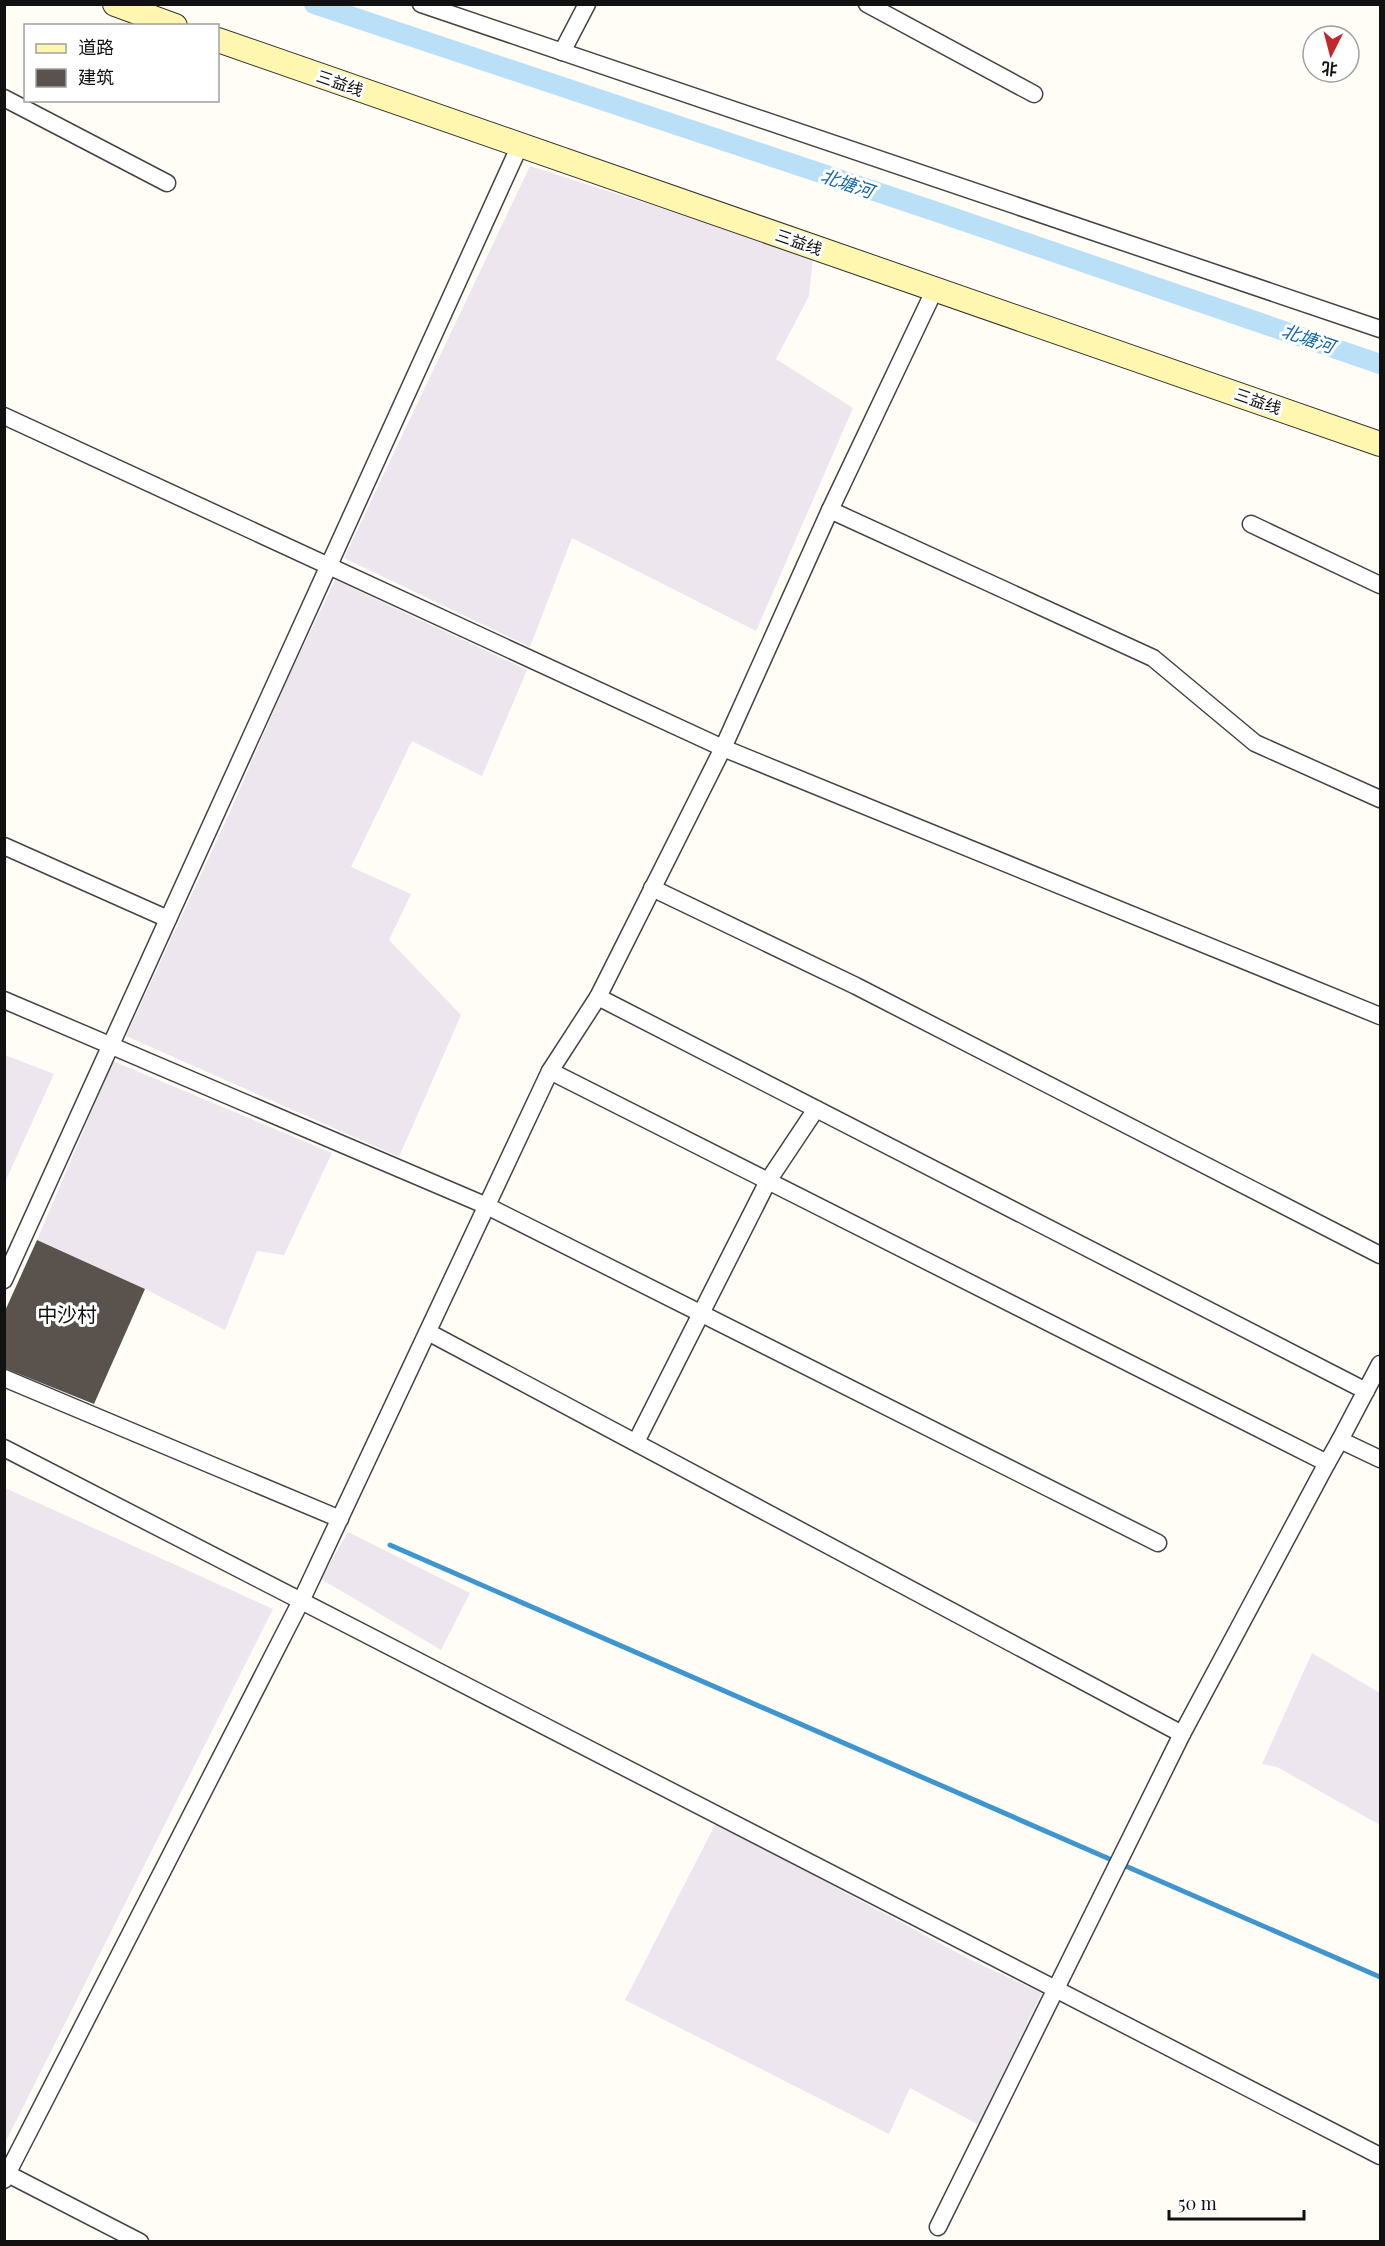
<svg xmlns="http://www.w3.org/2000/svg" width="1385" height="2246" font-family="'Playfair Display','Noto Sans SC',serif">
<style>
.industrial{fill:#eee6ef}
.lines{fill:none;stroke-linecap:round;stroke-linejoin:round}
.stream{stroke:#3f96cf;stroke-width:5}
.canal{stroke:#b9e0f7;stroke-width:20}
.building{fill:#5a524d}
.street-casing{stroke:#444;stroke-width:19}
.secondary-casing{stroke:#333;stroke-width:26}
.street{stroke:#fff;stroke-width:16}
.secondary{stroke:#fff6b0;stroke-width:24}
.labels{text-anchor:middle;stroke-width:6;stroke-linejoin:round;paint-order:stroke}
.street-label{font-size:16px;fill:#111;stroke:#fff}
.water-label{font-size:18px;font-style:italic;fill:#1768a6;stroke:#fff}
.quarter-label{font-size:20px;fill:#111;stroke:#fff}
</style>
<rect width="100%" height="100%" fill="#fffdf5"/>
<g class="industrial">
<path d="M530 166 813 257 809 296 776 359 853 408 756 631 572 538 530 647 344 558Z"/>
<path d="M335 580 527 670 482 776 412 741 351 867 411 894 389 940 461 1015 399 1157 126 1036 229 814 288 678Z"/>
<path d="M5 1055 54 1074 5 1182Z"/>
<path d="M113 1061 332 1153 284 1255 257 1251 225 1330 145 1289 37 1240Z"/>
<path d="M5 1488 273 1609 5 2143Z"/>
<path d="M348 1532 470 1593 441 1650 321 1579Z"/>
<path d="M1312 1653 1380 1693V1825L1277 1767 1262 1764Z"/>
<path d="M716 1823 971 1960 1042 1993 979 2125 910 2088 889 2134 625 2000Z"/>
</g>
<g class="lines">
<path class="stream" d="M390 1545 1380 1977"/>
<path class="canal" d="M314 4 937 212 1380 364"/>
</g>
<path class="building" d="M37 1240 145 1289 94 1404 4 1368V1313Z"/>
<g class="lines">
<g class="street-casing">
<g id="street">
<path d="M421 4 1380 329"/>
<path d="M867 4 1034 94"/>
<path d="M562 52 587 4"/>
<path d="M4 98 167 183"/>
<path d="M4 416 723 748 1380 1016"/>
<path d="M830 510 1153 658 1255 743 1380 799"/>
<path d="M1251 524 1380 585"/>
<path d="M4 846 168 919"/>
<path d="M652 888 856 986 1380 1255"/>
<path d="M598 997 1366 1391"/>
<path d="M4 1000 487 1206 1158 1543"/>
<path d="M550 1071 1327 1463 1340 1440"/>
<path d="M4 1280 520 145"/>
<path d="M428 1332 1182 1734"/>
<path d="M1380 1364 1340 1440 1380 1459"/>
<path d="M4 1378 340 1519"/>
<path d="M636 1442 768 1181 816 1109"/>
<path d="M4 1448C465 1681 921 1922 1380 2156"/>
<path d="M4 2172 140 2242"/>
<path d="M4 2180 302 1599 550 1071 598 997 723 748 830 510 935 289"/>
<path d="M938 2227 1182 1734 1327 1463"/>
</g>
</g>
<g class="secondary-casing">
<g id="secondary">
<path d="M115 4 175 26"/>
<path d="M218 40 1380 444"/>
</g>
</g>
<use href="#street" class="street"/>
<use href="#secondary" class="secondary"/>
</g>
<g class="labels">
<g class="street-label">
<text transform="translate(340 83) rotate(19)" y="6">三益线</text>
<text transform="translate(799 242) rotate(19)" y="6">三益线</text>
<text transform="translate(1258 401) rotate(19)" y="6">三益线</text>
</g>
<g class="water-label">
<text transform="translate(847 184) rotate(19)" y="6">北塘河</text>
<text transform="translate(1308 339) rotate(19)" y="6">北塘河</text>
</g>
<g class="quarter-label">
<text x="67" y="1322">中沙村</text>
</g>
</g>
<rect width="1385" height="2246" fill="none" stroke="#111111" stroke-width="12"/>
<rect x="24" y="24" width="195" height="78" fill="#ffffff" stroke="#a0a0a0" stroke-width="1.5"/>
<rect x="36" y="44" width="30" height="9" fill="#fff6b0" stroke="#a0a0a0" stroke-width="1.5"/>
<text x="78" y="54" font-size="18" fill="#111111">道路</text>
<rect x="36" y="69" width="30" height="18" fill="#5a524d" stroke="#a0a0a0" stroke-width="1.5"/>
<text x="78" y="84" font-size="18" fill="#111111">建筑</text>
<g transform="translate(1331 54) rotate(186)"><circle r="28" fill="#ffffff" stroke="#a0a0a0" stroke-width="1.5"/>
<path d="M0-4.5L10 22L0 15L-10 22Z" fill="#c4262e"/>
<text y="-9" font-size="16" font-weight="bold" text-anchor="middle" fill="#111111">北</text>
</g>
<path d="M1169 2210v9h135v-9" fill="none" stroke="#111111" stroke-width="3"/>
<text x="1178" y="2210" font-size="18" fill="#111111" stroke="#ffffff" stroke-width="4.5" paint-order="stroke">50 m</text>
</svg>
